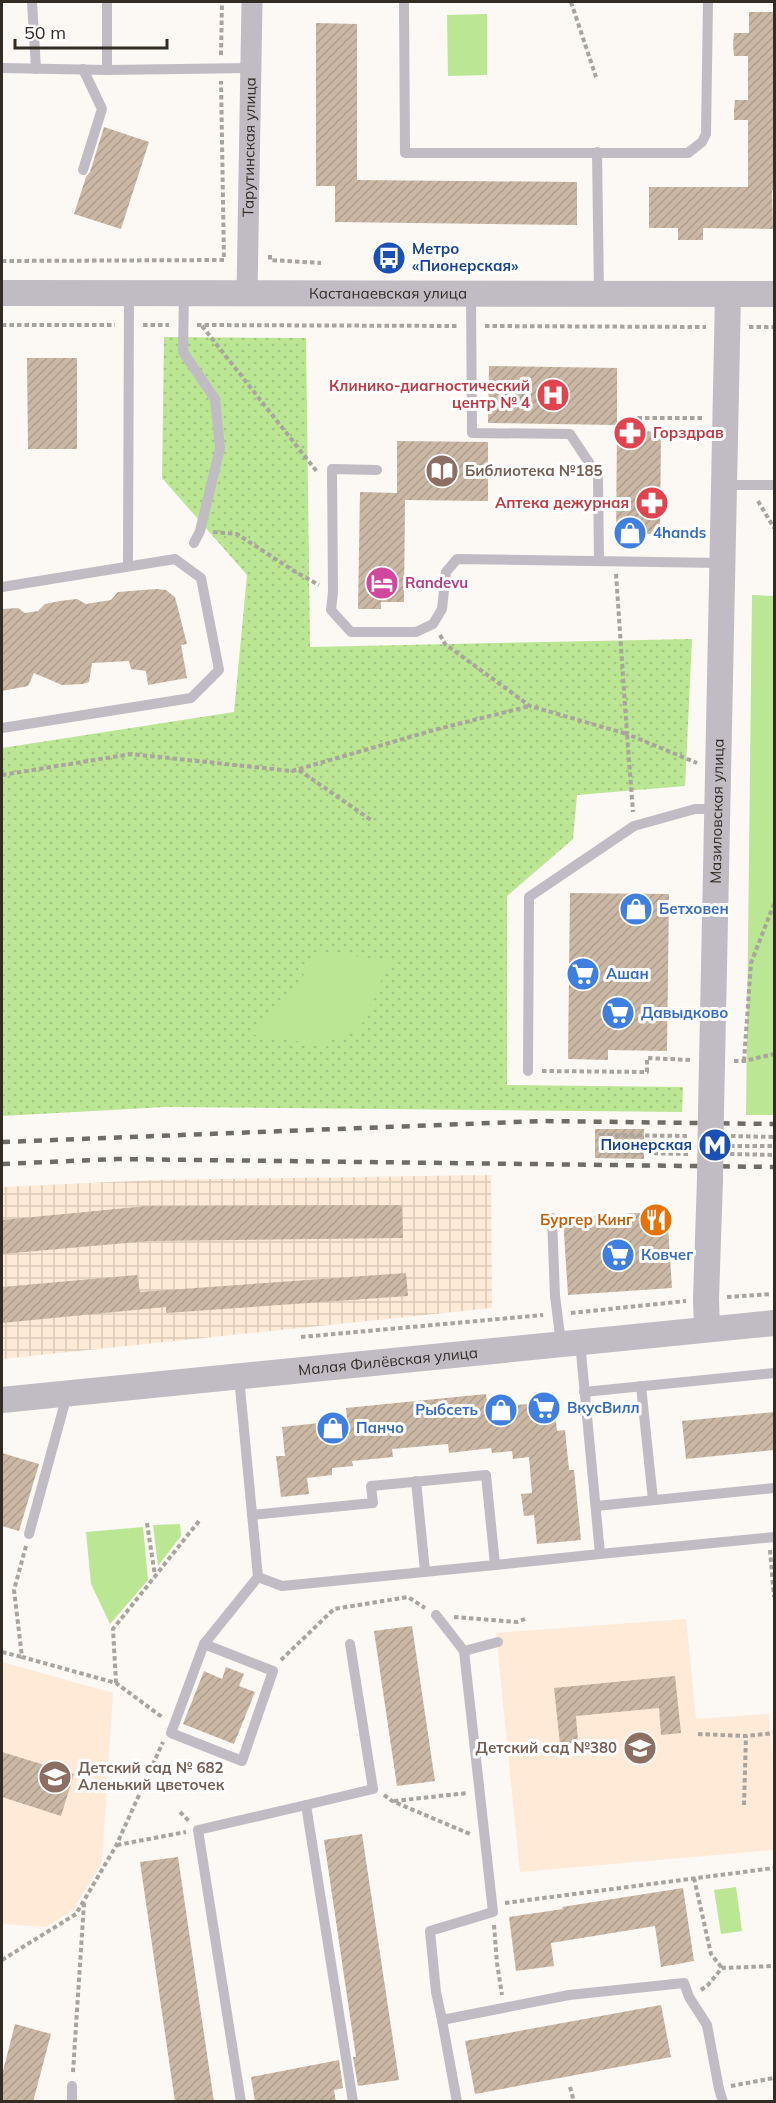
<svg xmlns="http://www.w3.org/2000/svg" width="776" height="2103" font-family="Mulish,sans-serif">
<style>
.built{fill:#feead6}
.industrial{fill:url(#industrial-grid)}
.grass{fill:url(#grass-dots)}
.green{fill:#bbe693}
.building{fill:url(#building-hatch)}
.lines{fill:none;stroke-linecap:round;stroke-linejoin:round}
.path{stroke:#a9a49e;stroke-width:4;stroke-dasharray:4.5 3;stroke-linecap:butt}
.service{stroke:#c1bbc4;stroke-width:10}
.minor{stroke:#c1bbc4;stroke-width:21}
.tertiary{stroke:#c1bbc4;stroke-width:26}
.rail{stroke:#716b64;stroke-width:4.5;stroke-dasharray:8 8;stroke-linecap:butt}
.tertiary-bridge{stroke:#c1bbc4;stroke-width:26}
.labels{text-anchor:middle;stroke-width:6;stroke-linejoin:round;paint-order:stroke}
.street-label{font-size:15px;fill:#332c24;stroke:#fff}
.transit-label{font-size:15px;font-weight:bold;fill:#164399;stroke:#fff;text-anchor:start}
.health-label{font-size:15px;font-weight:bold;fill:#be3a42;stroke:#fff;text-anchor:end}
.education-label{font-size:15px;font-weight:bold;fill:#785e54;stroke:#fff;text-anchor:start}
.shop-label{font-size:15px;font-weight:bold;fill:#366cbe;stroke:#fff;text-anchor:start}
.hotel-label{font-size:15px;font-weight:bold;fill:#b23c85;stroke:#fff;text-anchor:start}
.food-label{font-size:15px;font-weight:bold;fill:#c56008;stroke:#fff;text-anchor:end}
</style>
<defs>
<pattern id="industrial-grid" width="8" height="8" patternUnits="userSpaceOnUse" patternTransform="scale(1.5)"><rect width="8" height="8" fill="#feead6"/><path d="M0 4h8M4 0v8" fill="none" stroke="#dac9b8"/></pattern>
<pattern id="grass-dots" width="8" height="8" patternUnits="userSpaceOnUse" patternTransform="scale(1.5)"><rect width="8" height="8" fill="#bbe693"/><path d="M2 2h.1M6 6h.1" fill="none" stroke="#a1c57f" stroke-width="1.8" stroke-linecap="round"/></pattern>
<pattern id="building-hatch" width="6" height="6" patternUnits="userSpaceOnUse" patternTransform="scale(1.5)"><rect width="6" height="6" fill="#cab8a5"/><path d="M-1 1l2-2M0 6l6-6M5 7l2-2" fill="none" stroke="#ae9e8e"/></pattern>
</defs>
<rect width="100%" height="100%" fill="#fcf8f4"/>
<g class="built">
<path d="M686 1619 696 1719 769 1714 774 1777V1850L520 1872 496 1633Z"/>
<path d="M2 1662 113 1693 102 1862 73 1910 46 1927 2 1924Z"/>
</g>
<path class="industrial" d="M491 1175 492 1308 2 1359V1187L155 1180Z"/>
<path class="grass" d="M164 337 306 338 310 647 692 639 685 786 577 795 573 839 507 896V1085L683 1087 682 1112 166 1107 2 1116V748L234 712 247 575 162 478Z"/>
<g class="green">
<path d="M487 14V75L448 76 447 15Z"/>
<path d="M752 595 774 596V1115H746Z"/>
<path d="M319 951 390 961 359 1030 316 1044 248 1034 289 998Z"/>
<path d="M180 1524 181 1536 158 1566 153 1525Z"/>
<path d="M143 1527 148 1580 110 1624 91 1584 86 1532Z"/>
<path d="M736 1887 742 1931 721 1934 714 1890Z"/>
</g>
<g class="building">
<path d="M749 12H774V190H772L773 229 703 228V240H678V228H649V187H748V120H734V110L735 100H748V56H734L733 45 734 33H749Z"/>
<path d="M316 23 357 24V180L577 182V225L335 222V186H316Z"/>
<path d="M104 127 149 142 121 229 74 214 86 177 90 172Z"/>
<path d="M27 358H77V449H28Z"/>
<path d="M489 366 617 368V425L488 423Z"/>
<path d="M617 425H639V431L661 432 660 534H638V541H616Z"/>
<path d="M397 441 488 442V501L405 500 404 602H381V609H358L360 492 397 493Z"/>
<path d="M156 589 166 590 175 597 187 644 181 645 187 678 148 685 146 671 131 669 129 661 92 663 89 682 83 684 62 685 34 673 28 686 2 691V609L18 608 25 613 38 611 45 604 60 601 77 599 86 604 111 600 118 592Z"/>
<path d="M570 893 669 894 667 1051 608 1050V1060L568 1059Z"/>
<path d="M595 1129H644V1159L595 1158Z"/>
<path d="M402 1205 403 1238 149 1241 2 1254V1220L147 1206Z"/>
<path d="M667 1211 672 1288 568 1295 563 1218Z"/>
<path d="M406 1273 408 1296 166 1313V1307L2 1323V1287L137 1275 140 1292Z"/>
<path d="M486 1394 488 1408 554 1401 557 1431 565 1430 569 1470H574L581 1540 537 1544 534 1515 524 1516 521 1494 532 1493 529 1457 513 1459 512 1451 492 1453 491 1448 449 1453 448 1444 392 1449 393 1457 352 1461 353 1466 332 1468V1475L307 1478 309 1494 281 1497 276 1456H285L282 1427 347 1420 346 1408Z"/>
<path d="M774 1412V1450L686 1459 682 1421Z"/>
<path d="M2 1453 39 1464 19 1531 2 1526Z"/>
<path d="M412 1626 435 1781 397 1786 374 1631Z"/>
<path d="M226 1667 244 1674 239 1686 255 1692 234 1744 183 1724 204 1671 222 1679Z"/>
<path d="M675 1676 681 1733 661 1735 659 1708 576 1716 578 1742 560 1744 554 1688Z"/>
<path d="M2 1752 74 1774 61 1816 2 1797Z"/>
<path d="M362 1834 399 2080 358 2086 353 2057H356L324 1840Z"/>
<path d="M178 1857 214 2102H175L140 1862Z"/>
<path d="M683 1888 694 1961 661 1967 655 1926 551 1943 554 1966 516 1971 509 1917 563 1909 562 1907Z"/>
<path d="M661 2005 671 2057 475 2094 465 2041Z"/>
<path d="M15 2024 51 2034 33 2102H2V2075Z"/>
<path d="M339 2060 343 2088 334 2090 336 2102H255L251 2077Z"/>
</g>
<g class="lines">
<g class="path">
<path d="M571 2 596 77"/>
<path d="M221 55 222 2"/>
<path d="M270 255V260L321 263"/>
<path d="M2 261 224 260 221 81"/>
<path d="M2 325H115"/>
<path d="M143 325H169"/>
<path d="M197 325 457 326"/>
<path d="M202 326 318 473"/>
<path d="M485 326 706 327"/>
<path d="M749 327H774"/>
<path d="M630 418H703"/>
<path d="M758 501 774 528"/>
<path d="M213 532 237 534 294 571 319 585"/>
<path d="M616 574 627 734 697 763"/>
<path d="M440 635 445 644 530 706 627 734 633 812"/>
<path d="M299 770 371 820"/>
<path d="M2 775 131 754 292 771 434 730 530 706"/>
<path d="M734 1061H744L774 1054"/>
<path d="M744 1061 751 963 774 904"/>
<path d="M542 1071 647 1072V1058L690 1060"/>
<path d="M731 1136 774 1137"/>
<path d="M600 1143 690 1145"/>
<path d="M730 1146H774"/>
<path d="M688 1154 600 1152V1135L688 1136"/>
<path d="M730 1154 774 1155"/>
<path d="M727 1297 771 1294"/>
<path d="M571 1313 686 1301"/>
<path d="M301 1337 543 1315"/>
<path d="M147 1523 155 1576"/>
<path d="M26 1546 14 1590 22 1657 116 1683 162 1717"/>
<path d="M770 1550 774 1597"/>
<path d="M454 1617 517 1622 525 1619"/>
<path d="M2 1652 22 1657"/>
<path d="M281 1660 334 1609 408 1597 425 1608"/>
<path d="M116 1683 113 1629 199 1521"/>
<path d="M698 1734 746 1736 774 1733"/>
<path d="M384 1795 392 1801 470 1834"/>
<path d="M394 1801 467 1793"/>
<path d="M744 1805 746 1736"/>
<path d="M180 1812 189 1821"/>
<path d="M117 1845 186 1832"/>
<path d="M694 1878 711 1954 722 1968"/>
<path d="M505 1903 774 1868"/>
<path d="M494 1925 497 1963 502 1995"/>
<path d="M2 1960 76 1914 116 1846 163 1742"/>
<path d="M701 1990 708 1985 722 1968 774 1966"/>
<path d="M73 2072 84 1903"/>
<path d="M731 2086 774 2078"/>
<path d="M570 2087 574 2102"/>
</g>
<g class="service">
<path d="M32 2 36 69"/>
<path d="M107 2V70"/>
<path d="M404 2 405 153H688L702 142 706 134 708 2"/>
<path d="M2 68 107 70 251 68"/>
<path d="M83 69 102 109 83 170"/>
<path d="M597 152 599 293"/>
<path d="M184 294 183 352 215 399 220 448 200 531 194 543"/>
<path d="M471 294 472 433 570 434 598 476 599 561"/>
<path d="M377 470 332 469 333 592 331 610 351 632H416L433 624 442 609 446 572 457 559 722 563"/>
<path d="M724 485H774"/>
<path d="M128 565 129 294"/>
<path d="M2 587 175 559 201 578 219 670 191 698 2 728"/>
<path d="M528 1071 529 897 634 826 695 809H718"/>
<path d="M552 1218 555 1296 561 1343"/>
<path d="M239 1377 258 1577 282 1586 495 1565"/>
<path d="M641 1386 653 1500"/>
<path d="M584 1392 774 1373"/>
<path d="M416 1481 425 1571"/>
<path d="M596 1506 774 1488"/>
<path d="M252 1515 373 1503 371 1486 486 1475 495 1565 600 1554 580 1342"/>
<path d="M29 1534 64 1406 63 1394"/>
<path d="M600 1554 774 1537"/>
<path d="M436 1615 464 1651 498 1642"/>
<path d="M204 1644 273 1671 242 1761 171 1733Z"/>
<path d="M204 1644 258 1577"/>
<path d="M350 1644 373 1789 306 1805 353 2102"/>
<path d="M442 2020 436 1992 430 1931 493 1912 464 1651"/>
<path d="M72 2086V2102"/>
<path d="M241 2102 198 1830 306 1805"/>
<path d="M457 2102 442 2020 569 1995 684 1983 689 1997 707 2025 719 2089 723 2102"/>
</g>
<path class="minor" id="s1" d="M247 294 252 2"/>
<g class="tertiary">
<path id="s2" d="M2 293 774 294"/>
<path id="s3" d="M711 1111 728 294"/>
<path d="M707 1329 706 1299 710 1179"/>
<path id="s4" d="M2 1400 774 1323"/>
</g>
<g class="rail">
<path d="M2 1142 542 1121 774 1124"/>
<path d="M2 1164 117 1159 774 1167"/>
</g>
<path class="tertiary-bridge" d="M710 1179 711 1111"/>
</g>
<defs>
<g id="bus-disc" transform="scale(1.725)"><circle r="9.5" fill="#1a4fb4" stroke="#fff"/><path d="M-5-6H5V4H4V6H2V4H-2V6H-4V4H-5ZM-3.5-4V0h7V-4ZM-3.5 1.2v1.5H-2V1.2ZM2 1.2v1.5H3.5V1.2Z" fill="#fff"/></g>
<g id="hospital-disc" transform="scale(1.725)"><circle r="9.5" fill="#e0444e" stroke="#fff"/><path d="M-5-5h3v3.5h4V-5h3V5h-3V1.5h-4V5h-3Z" fill="#fff"/></g>
<g id="pharmacy-disc" transform="scale(1.725)"><circle r="9.5" fill="#e0444e" stroke="#fff"/><path d="M-2-6h4v4h4v4h-4v4h-4v-4h-4v-4h4Z" fill="#fff"/></g>
<g id="library-disc" transform="scale(1.725)"><circle r="9.5" fill="#8d6e63" stroke="#fff"/><path d="M-6-4Q-3-5.5-.7-3.5V5Q-3 3-6 4ZM6-4Q3-5.5 .7-3.5V5Q3 3 6 4Z" fill="#fff"/></g>
<g id="shop-disc" transform="scale(1.725)"><circle r="9.5" fill="#3f7fe0" stroke="#fff"/><path d="M-5-2.5h2.3a2.7 3.5 0 0 1 5.4 0H5L5.5 6h-11ZM-1.5-2.5h3a1.5 2.3 0 0 0-3 0Z" fill="#fff"/></g>
<g id="hotel-disc" transform="scale(1.725)"><circle r="9.5" fill="#d1479c" stroke="#fff"/><path d="M-6-4.5h1.5V1H6V5H4.5V3h-9V5H-6ZM-4 0a1.8 1.8 0 1 1 3.6 0ZM.5 0V-2.5h3Q6-2.5 6 0Z" fill="#fff"/></g>
<g id="supermarket-disc" transform="scale(1.725)"><circle r="9.5" fill="#3f7fe0" stroke="#fff"/><path d="M-6-5.5h2.5l.6 2H6L4.5 2H-2.5L-4.4-4H-6ZM-1.5 3.2a1.3 1.3 0 1 0 .1 0ZM3 3.2a1.3 1.3 0 1 0 .1 0Z" fill="#fff"/></g>
<g id="metro-disc" transform="scale(1.725)"><circle r="9.5" fill="#1a4fb4" stroke="#fff"/><path d="M-5.5 5V-5H-3L0 0L3-5H5.5V5H3V-.5L0 4L-3-.5V5Z" fill="#fff"/></g>
<g id="restaurant-disc" transform="scale(1.725)"><circle r="9.5" fill="#e8710a" stroke="#fff"/><path d="M-5-6h1v4h1v-4h1v4h1v-4h1v5L-1.5 .5V6h-2V.5L-5-1ZM5-6V6H3V1.5H1.5Q1.5-4 5-6Z" fill="#fff"/></g>
<g id="school-disc" transform="scale(1.725)"><circle r="9.5" fill="#8d6e63" stroke="#fff"/><path d="M0-5L7-2L0 1L-7-2ZM-4 1L0 2.5L4 1V4Q0 6-4 4Z" fill="#fff"/></g>
</defs>
<g fill-rule="evenodd">
<use href="#bus-disc" x="389" y="258"/>
<use href="#hospital-disc" x="553" y="395"/>
<use href="#pharmacy-disc" x="630" y="433"/>
<use href="#library-disc" x="442" y="471"/>
<use href="#pharmacy-disc" x="652" y="503"/>
<use href="#shop-disc" x="630" y="533"/>
<use href="#hotel-disc" x="382" y="583"/>
<use href="#shop-disc" x="636" y="909"/>
<use href="#supermarket-disc" x="583" y="974"/>
<use href="#supermarket-disc" x="618" y="1013"/>
<use href="#metro-disc" x="715" y="1145"/>
<use href="#restaurant-disc" x="656" y="1220"/>
<use href="#supermarket-disc" x="618" y="1255"/>
<use href="#supermarket-disc" x="544" y="1408"/>
<use href="#shop-disc" x="501" y="1410"/>
<use href="#shop-disc" x="333" y="1428"/>
<use href="#school-disc" x="640" y="1748"/>
<use href="#school-disc" x="55" y="1777"/>
</g>
<g class="labels">
<g class="street-label">
<text dy="5" stroke="none"><textPath href="#s1" startOffset="147">Тарутинская улица</textPath></text>
<text dy="5" stroke="none"><textPath href="#s2" startOffset="386">Кастанаевская улица</textPath></text>
<text dy="5" stroke="none"><textPath href="#s3" startOffset="300">Мазиловская улица</textPath></text>
<text dy="5" stroke="none"><textPath href="#s4" startOffset="388">Малая Филёвская улица</textPath></text>
</g>
<g class="transit-label">
<text x="412" y="254">Метро<tspan x="412" dy="17">«Пионерская»</tspan></text>
<text x="692" y="1150" text-anchor="end">Пионерская</text>
</g>
<g class="health-label">
<text x="530" y="391">Клинико-диагностический<tspan x="530" dy="17">центр № 4</tspan></text>
<text x="653" y="438" text-anchor="start">Горздрав</text>
<text x="629" y="508">Аптека дежурная</text>
</g>
<g class="education-label">
<text x="465" y="476">Библиотека №185</text>
<text x="617" y="1753" text-anchor="end">Детский сад №380</text>
<text x="78" y="1773">Детский сад № 682<tspan x="78" dy="17">Аленький цветочек</tspan></text>
</g>
<g class="shop-label">
<text x="653" y="538">4hands</text>
<text x="659" y="914">Бетховен</text>
<text x="606" y="979">Ашан</text>
<text x="641" y="1018">Давыдково</text>
<text x="641" y="1260">Ковчег</text>
<text x="567" y="1413">ВкусВилл</text>
<text x="478" y="1415" text-anchor="end">Рыбсеть</text>
<text x="356" y="1433">Панчо</text>
</g>
<g class="hotel-label">
<text x="405" y="588">Randevu</text>
</g>
<g class="food-label">
<text x="633" y="1225">Бургер Кинг</text>
</g>
</g>
<rect width="776" height="2103" fill="none" stroke="#332c24" stroke-width="6"/>
<path d="M15 39v9h152v-9" fill="none" stroke="#332c24" stroke-width="3"/>
<text x="24" y="39" font-size="18" fill="#332c24" stroke="#ffffff" stroke-width="4.5" paint-order="stroke">50 m</text>
</svg>
